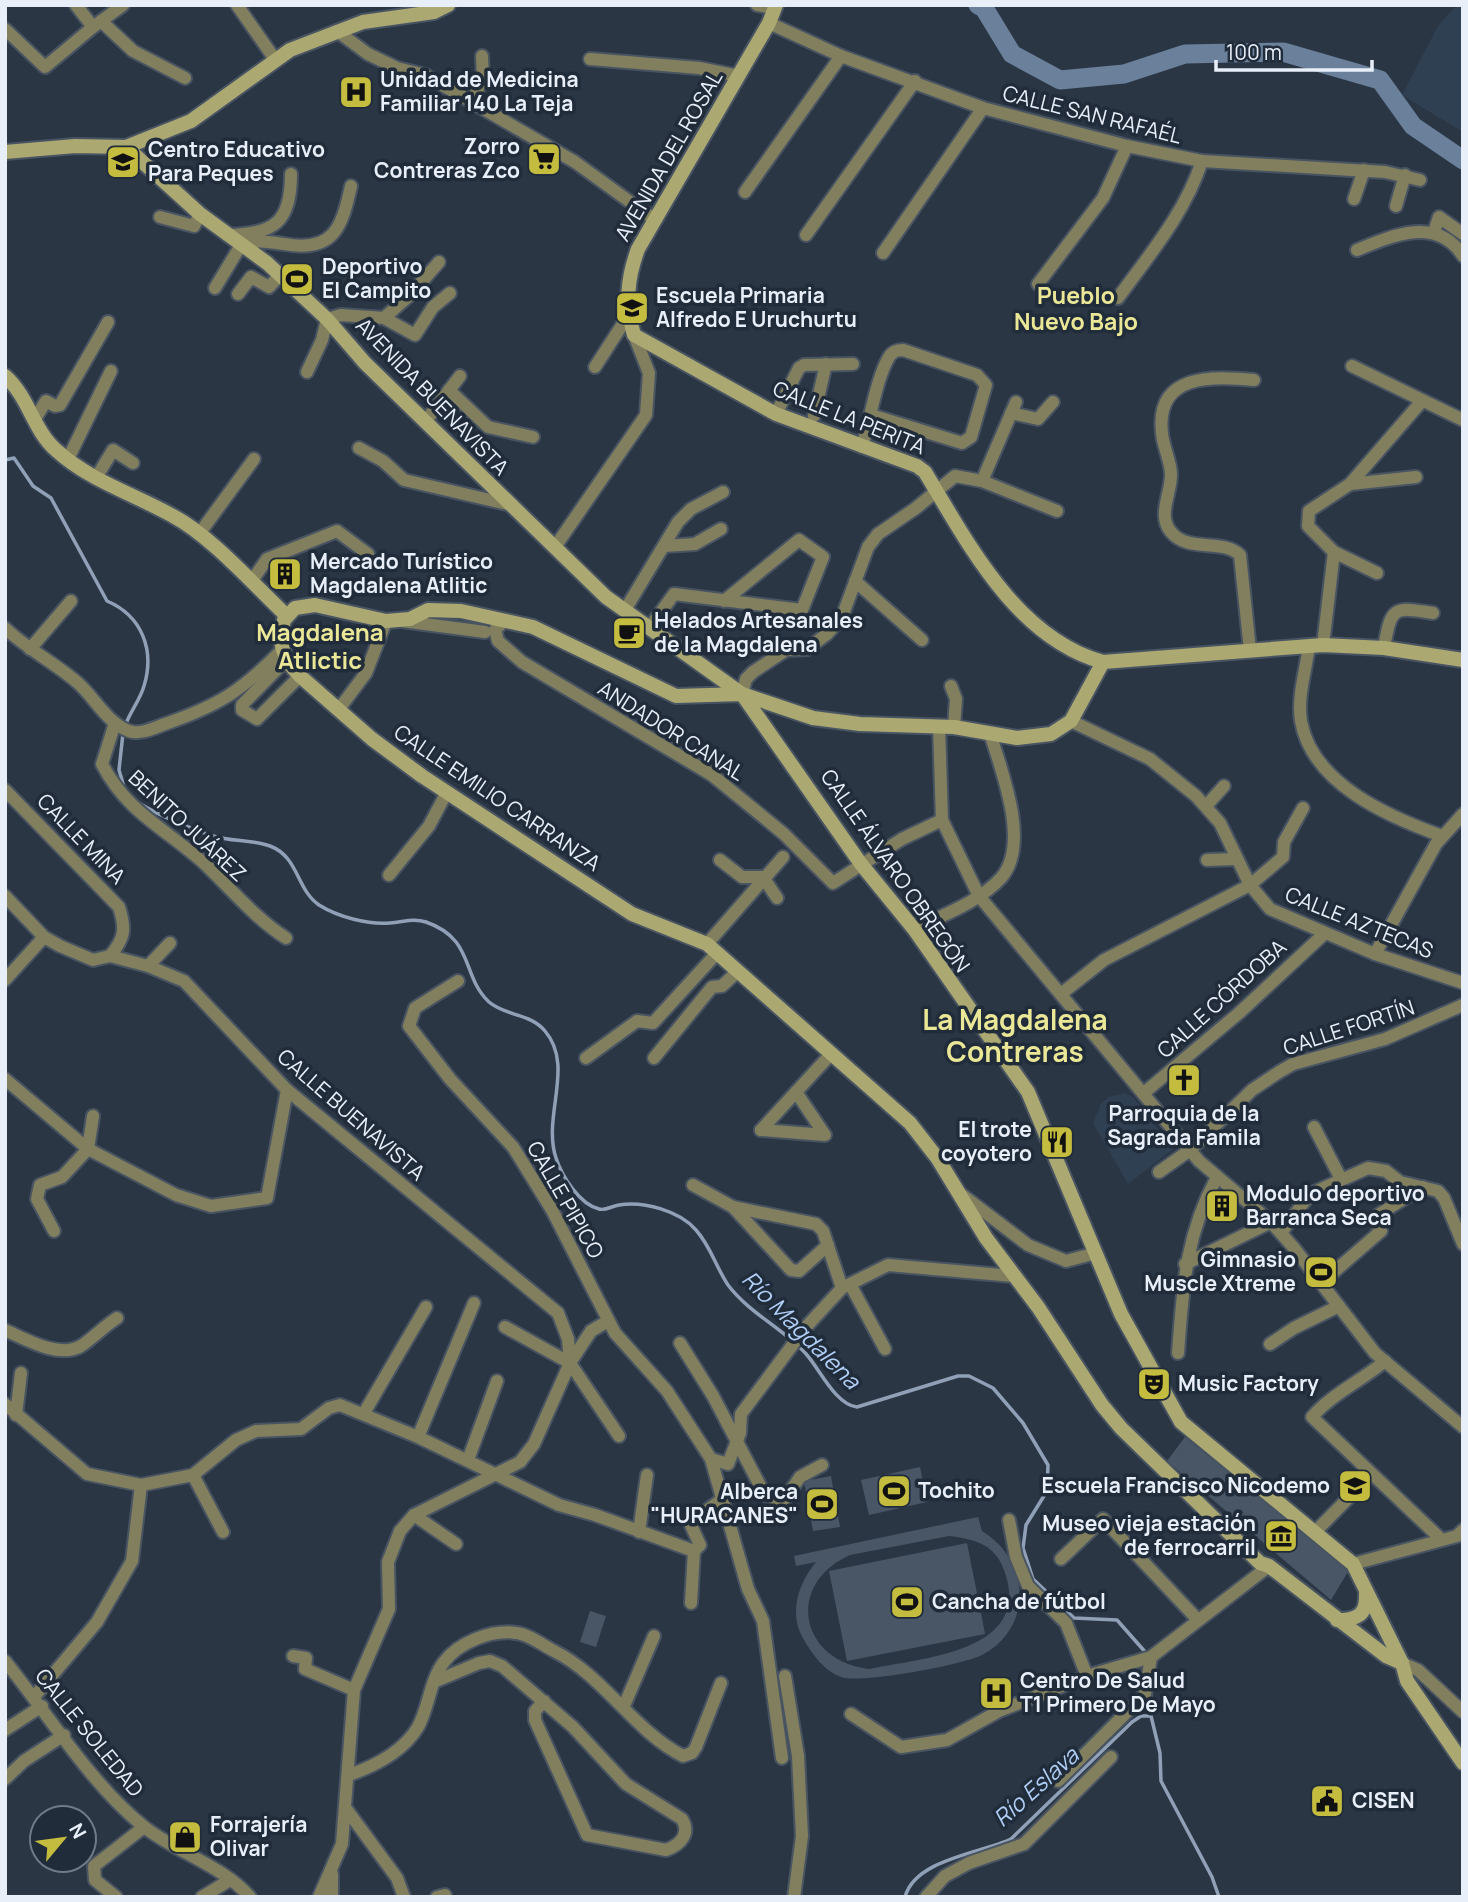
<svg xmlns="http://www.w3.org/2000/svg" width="1468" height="1902" font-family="Manrope,sans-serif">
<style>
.built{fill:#304053}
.green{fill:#495666;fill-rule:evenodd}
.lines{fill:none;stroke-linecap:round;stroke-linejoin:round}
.stream{stroke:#90a1b7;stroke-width:3.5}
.river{stroke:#6a809b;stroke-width:19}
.street-casing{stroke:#495462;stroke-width:16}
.secondary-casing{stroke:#495462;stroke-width:18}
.street{stroke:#817f5d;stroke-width:12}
.secondary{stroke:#aba871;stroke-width:14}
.labels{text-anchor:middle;stroke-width:7;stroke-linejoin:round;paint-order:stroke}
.poi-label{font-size:21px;font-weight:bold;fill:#e8eff9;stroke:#212c3b;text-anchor:start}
.street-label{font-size:21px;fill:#e8eff9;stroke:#212c3b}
.neighbourhood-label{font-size:23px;font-weight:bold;fill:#eae797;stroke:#212c3b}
.water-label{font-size:23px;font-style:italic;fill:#b1cff6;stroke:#212c3b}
.quarter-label{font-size:24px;font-weight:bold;fill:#eae797;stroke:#212c3b}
.district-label{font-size:28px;font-weight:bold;fill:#eae797;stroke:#212c3b}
</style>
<rect width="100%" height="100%" fill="#2b3645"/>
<g class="built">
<path d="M1457 5H1463V132L1402 95 1438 26Z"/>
<path d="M1124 1093 1133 1097 1173 1149 1128 1184 1093 1123 1101 1104 1109 1097Z"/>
</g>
<g class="green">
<path d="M1185 1437 1349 1570 1331 1600 1167 1461Z"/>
<path d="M920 1467 927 1502 869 1515 861 1480Z"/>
<path d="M831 1476 840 1527 813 1531 804 1481Z"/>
<path d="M978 1517 982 1531C1029 1559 1035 1627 982 1655 962 1665 861 1684 841 1677 824 1671 813 1655 804 1640 788 1614 798 1584 816 1562L796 1566 794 1556ZM949 1536C974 1539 995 1544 1004 1570 1035 1652 921 1658 869 1669 799 1661 785 1584 850 1555Z"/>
<path d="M967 1543 985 1634 847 1661 829 1571Z"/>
<path d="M590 1611 606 1616 596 1647 580 1642Z"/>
</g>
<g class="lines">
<g class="stream">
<path d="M5 460 14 458 33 486 51 498 107 601C142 616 155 650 144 686 140 700 130 712 125 726"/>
<path d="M123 733 119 770 124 787"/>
<path d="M136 801C149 811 196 831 213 836 232 842 251 839 270 846 299 857 296 889 319 905 338 917 369 925 390 923 404 922 413 918 426 922 475 939 461 976 489 1002 505 1016 530 1013 545 1031 575 1066 542 1116 556 1158 562 1176 579 1204 599 1209 605 1211 612 1206 619 1205 644 1201 680 1211 696 1230 711 1247 716 1267 728 1285 749 1313 784 1329 807 1355 820 1370 836 1405 857 1407L958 1376H969L993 1388 1023 1423 1048 1465 1047 1491 1026 1525 1023 1548 1033 1579 1074 1618 1117 1620 1147 1654"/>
<path d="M1151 1692V1716L1160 1753 1161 1781 1212 1877 1219 1897"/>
<path d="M905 1897C915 1859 982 1853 1011 1839L1132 1722 1141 1716H1151"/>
</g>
<path class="river" d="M978 5 984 8 1012 54 1060 80 1124 74 1185 54 1283 52 1380 80 1413 126 1463 160"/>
<g class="street-casing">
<g id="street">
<path d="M76 5 93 27 123 5"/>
<path d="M237 5 274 58"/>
<path d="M757 5 775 8"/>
<path d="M101 21 133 51 185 78"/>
<path d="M769 23 841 56 983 108 1127 146 1202 161 1385 172 1420 180"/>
<path d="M5 29 45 67 93 27"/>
<path d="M337 31 368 54 397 68 425 75 575 162 655 220"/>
<path d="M590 59 699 68 739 76"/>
<path d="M472 101 483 78 482 56"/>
<path d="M745 192 841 56"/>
<path d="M1354 199 1364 170"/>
<path d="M1396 206 1405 175"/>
<path d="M160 217 194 226 200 214"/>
<path d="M1434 232 1439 217 1463 234"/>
<path d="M227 235C274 234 291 223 291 174"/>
<path d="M806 235 915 81"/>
<path d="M1357 250C1393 235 1437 216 1463 256"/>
<path d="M883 253 983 108"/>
<path d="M1038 284 1103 198 1127 146"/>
<path d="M215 288 241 245C256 239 269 242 284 244 334 253 342 227 351 186"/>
<path d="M238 294 251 277 269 287 280 275"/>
<path d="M1118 298C1150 254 1185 213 1202 161"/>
<path d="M384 318 415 335 433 307 450 293"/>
<path d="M1352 366 1463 420"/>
<path d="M595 367 628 316"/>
<path d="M307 372 322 340 327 319 341 315 384 318 411 294 439 262"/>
<path d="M449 390 488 427 533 437"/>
<path d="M1011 413 1038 419 1053 402"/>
<path d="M776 414 799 368 804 365 853 364"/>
<path d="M814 416 826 364"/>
<path d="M35 419 46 401 55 406 60 405 108 322"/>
<path d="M425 422 460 376"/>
<path d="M862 447C870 421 876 379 889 357 893 351 897 350 903 350L977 375 986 385 971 437 962 443 871 415"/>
<path d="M359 448 383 461 404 480 507 504"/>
<path d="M68 459 111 371"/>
<path d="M96 478 113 450 133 463"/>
<path d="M982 481 1016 402"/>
<path d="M1350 484 1416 477"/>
<path d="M199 534 254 459"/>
<path d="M664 546 695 544 721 529"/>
<path d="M555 547 646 415 649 373 634 335"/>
<path d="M1334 552 1377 573"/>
<path d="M855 581 922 640"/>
<path d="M251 582 267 559 337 531 368 554"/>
<path d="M625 610 678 522 691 509 723 492"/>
<path d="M505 620 495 630 498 641 522 662 712 775 784 834 833 883 902 839 942 820"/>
<path d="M402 621 485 632"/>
<path d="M650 627 674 594 802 610 823 557 799 540 724 601"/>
<path d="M5 628C27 649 55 663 78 683 95 698 107 723 129 731 140 735 154 728 165 724 220 705 241 691 282 650"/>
<path d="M1323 645 1334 552 1308 526 1309 511 1350 484 1422 401"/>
<path d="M1309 646C1306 669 1297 698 1301 721 1312 784 1389 817 1442 836"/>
<path d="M1384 648C1391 608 1392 606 1433 613"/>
<path d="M30 649 71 601"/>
<path d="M1250 650 1240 555C1222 538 1188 553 1171 532 1157 516 1171 494 1171 475 1171 461 1163 447 1162 433 1155 373 1213 376 1254 380"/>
<path d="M286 660 242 705V710L257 719 300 676"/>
<path d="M951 686 956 699 954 727"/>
<path d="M742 694 746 679 753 672 786 650 807 649 827 634 842 617 868 547 878 534 916 508 955 476 982 481 1057 511"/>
<path d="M339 709 366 673 386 621"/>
<path d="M1071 721 1150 759 1196 796 1220 823 1250 885 1270 909 1375 954 1463 983"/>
<path d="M115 723 102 764C127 813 168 830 206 865 232 890 256 919 286 938"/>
<path d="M939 726 942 820 979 896 1199 1161 1271 1222 1294 1248 1375 1353 1463 1427"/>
<path d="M5 790 119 907C126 929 125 938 110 956"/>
<path d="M1206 806 1224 786"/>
<path d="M720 860 742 877H763L777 898"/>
<path d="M1207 860 1235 859"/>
<path d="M389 875 429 826 447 792"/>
<path d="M5 896 44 937 60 946 93 960 110 956 148 966 184 981 287 1090 558 1313 568 1339 570 1363"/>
<path d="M914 929C943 915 979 902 1001 878 1031 844 1001 770 990 733"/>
<path d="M707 944 783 857"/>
<path d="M1375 954 1436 844 1463 814"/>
<path d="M148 966 170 943"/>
<path d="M5 980 44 937"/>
<path d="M458 981 415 1008 409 1026 450 1079 513 1147 552 1210 615 1333 667 1391 711 1459 748 1589 763 1621 782 1758"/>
<path d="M1061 994 1104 960 1250 885 1283 857 1284 842 1303 808"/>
<path d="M586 1058 637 1021 653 1023 717 953"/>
<path d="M654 1058 712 987 722 986 737 972"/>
<path d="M5 1079 88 1149 176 1195 211 1206 267 1198 287 1090"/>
<path d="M1145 1092 1239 1013 1324 934"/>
<path d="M1314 1127 1341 1179"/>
<path d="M761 1130 825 1135 796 1092"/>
<path d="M761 1130 831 1054"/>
<path d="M1159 1172 1190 1150 1252 1090 1279 1072 1293 1064 1385 1039 1463 1005"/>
<path d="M693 1185 733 1207 816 1224 823 1231 842 1288"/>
<path d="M961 1194 1028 1245 1066 1261 1096 1253"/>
<path d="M733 1207 791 1270 799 1271 828 1245"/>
<path d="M54 1231 37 1199 40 1185 62 1177 88 1149 93 1116"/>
<path d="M1281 1233 1310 1194 1368 1168 1386 1171 1400 1182 1438 1191 1444 1198 1463 1244"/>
<path d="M1185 1264 1271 1222"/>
<path d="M1321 1283 1381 1231 1373 1218 1423 1187"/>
<path d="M850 1284 885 1349"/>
<path d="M505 1327 570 1363 619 1436"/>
<path d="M5 1330C25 1339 59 1359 81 1346 92 1339 103 1327 117 1318"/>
<path d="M680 1343 713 1396 765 1495 783 1502 800 1477 822 1465"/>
<path d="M1270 1344 1294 1328 1339 1306"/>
<path d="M1178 1353C1183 1288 1185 1236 1217 1177"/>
<path d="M1385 1361C1361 1381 1332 1394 1312 1417L1442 1540"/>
<path d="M5 1404 87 1474 141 1485 193 1475 236 1440 256 1431 301 1429 329 1408 340 1405 418 1437 559 1505 595 1515 694 1551"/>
<path d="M364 1413 426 1307"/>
<path d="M16 1415 21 1373"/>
<path d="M418 1437 474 1303"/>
<path d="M711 1459 728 1464 740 1433 741 1414 806 1327 842 1288 888 1265 1013 1276"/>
<path d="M468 1460 497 1381"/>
<path d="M193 1475 223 1532"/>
<path d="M414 1515 456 1544"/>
<path d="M1009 1520 1016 1557 1028 1586 1066 1623 1087 1676"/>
<path d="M639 1532 647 1475"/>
<path d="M1315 1532 1371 1475"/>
<path d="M1061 1559 1103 1519 1198 1620"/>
<path d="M1353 1564 1457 1536 1463 1530"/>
<path d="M691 1603 694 1551 700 1545 690 1523 721 1500"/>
<path d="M293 1656 306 1658 305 1669 354 1690"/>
<path d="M5 1661C48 1714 90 1783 143 1826 175 1852 222 1865 250 1897"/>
<path d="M1402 1663 1418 1670 1463 1712"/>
<path d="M785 1676 798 1756 802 1836 794 1897"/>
<path d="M436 1681 479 1663 490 1661 502 1666 573 1727 626 1784 682 1819C691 1834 680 1845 666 1850L587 1835 535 1720V1711L544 1701"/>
<path d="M34 1697 97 1622 132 1561 141 1485"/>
<path d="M624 1706 654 1636"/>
<path d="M851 1714 901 1747 947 1740 999 1711 1087 1676 1151 1657 1269 1566"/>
<path d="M5 1730 42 1706"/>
<path d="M349 1775C375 1766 403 1752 418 1727 429 1707 430 1680 444 1662 458 1643 491 1629 516 1633 528 1634 543 1645 554 1651 604 1676 634 1731 683 1756L692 1753 696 1747 721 1683"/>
<path d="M5 1779 24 1761 64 1735"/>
<path d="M1058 1781 1145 1694 1151 1657"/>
<path d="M347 1810 397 1878 404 1897"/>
<path d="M116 1897 95 1880 94 1866 144 1827"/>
<path d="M202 1897 230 1880"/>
<path d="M319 1897 342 1844 354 1690 389 1609 388 1562 400 1531 414 1515 520 1462 534 1444 570 1363 591 1331 608 1321"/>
<path d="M332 1897V1874"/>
<path d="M437 1897 445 1895"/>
<path d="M926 1897 945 1876 969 1863 1024 1844 1111 1757"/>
</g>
</g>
<g class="secondary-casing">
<g id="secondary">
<path d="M776 5 769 23 638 249C627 279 625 303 634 335L776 414 917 466 925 472C968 543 1016 638 1103 662L1323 645 1384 648 1463 660"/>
<path d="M126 147 200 214 267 263 327 319 365 363 606 597 742 694 861 864 914 929 1028 1092 1121 1314 1181 1422 1353 1564 1402 1663 1407 1681 1463 1763"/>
<path d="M5 152 75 146 126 147 191 121 290 50 363 22 434 12 448 5"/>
<path d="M5 376C29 397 33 430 56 450 90 481 134 494 173 516 211 536 254 585 286 615"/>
<path d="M1103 662 1071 721 1051 734 1017 738 954 727 860 724 813 718 742 694 676 696 533 627 461 611 428 610 410 619 386 621 315 605 295 608 284 620C277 643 283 659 300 676L372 739 422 776 632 914 707 944 910 1123 938 1159 986 1238 1038 1307 1102 1405 1121 1428 1260 1563 1269 1566 1386 1656 1402 1663"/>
<path d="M1337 1620C1357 1620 1367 1615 1366 1594"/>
</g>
</g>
<use href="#street" class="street"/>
<use href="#secondary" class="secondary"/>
</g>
<defs>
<g id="hospital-square" transform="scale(1.75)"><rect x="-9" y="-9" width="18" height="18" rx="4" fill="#c4bc3e" stroke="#212c3b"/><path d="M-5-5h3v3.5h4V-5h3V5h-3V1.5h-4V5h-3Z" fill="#111"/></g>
<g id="supermarket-square" transform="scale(1.75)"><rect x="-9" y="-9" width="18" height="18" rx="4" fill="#c4bc3e" stroke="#212c3b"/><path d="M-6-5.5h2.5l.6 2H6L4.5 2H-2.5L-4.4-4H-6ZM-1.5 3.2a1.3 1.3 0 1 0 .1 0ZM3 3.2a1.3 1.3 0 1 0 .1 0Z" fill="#111"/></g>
<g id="school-square" transform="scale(1.75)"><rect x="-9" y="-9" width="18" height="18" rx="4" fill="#c4bc3e" stroke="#212c3b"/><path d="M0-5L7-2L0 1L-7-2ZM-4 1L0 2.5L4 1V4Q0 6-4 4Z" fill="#111"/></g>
<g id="stadium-square" transform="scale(1.75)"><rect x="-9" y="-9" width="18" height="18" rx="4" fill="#c4bc3e" stroke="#212c3b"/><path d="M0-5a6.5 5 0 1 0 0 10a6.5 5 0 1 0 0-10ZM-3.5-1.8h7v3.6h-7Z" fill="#111"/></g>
<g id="building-square" transform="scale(1.75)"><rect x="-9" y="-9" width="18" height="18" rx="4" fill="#c4bc3e" stroke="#212c3b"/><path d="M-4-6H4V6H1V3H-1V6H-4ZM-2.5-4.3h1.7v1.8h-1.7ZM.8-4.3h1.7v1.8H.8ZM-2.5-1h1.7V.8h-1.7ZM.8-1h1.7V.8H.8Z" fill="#111"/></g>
<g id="cafe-square" transform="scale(1.75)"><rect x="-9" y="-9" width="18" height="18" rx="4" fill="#c4bc3e" stroke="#212c3b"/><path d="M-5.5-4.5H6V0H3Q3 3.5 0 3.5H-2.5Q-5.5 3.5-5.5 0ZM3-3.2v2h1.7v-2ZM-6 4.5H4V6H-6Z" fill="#111"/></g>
<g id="church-square" transform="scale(1.75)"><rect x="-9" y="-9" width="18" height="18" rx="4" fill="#c4bc3e" stroke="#212c3b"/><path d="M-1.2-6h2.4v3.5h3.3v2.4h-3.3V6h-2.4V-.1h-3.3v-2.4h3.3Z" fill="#111"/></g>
<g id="restaurant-square" transform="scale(1.75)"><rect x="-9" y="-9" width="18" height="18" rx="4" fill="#c4bc3e" stroke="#212c3b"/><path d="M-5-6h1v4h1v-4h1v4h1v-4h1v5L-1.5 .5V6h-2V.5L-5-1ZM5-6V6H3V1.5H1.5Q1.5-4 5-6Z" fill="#111"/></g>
<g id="theatre-square" transform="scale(1.75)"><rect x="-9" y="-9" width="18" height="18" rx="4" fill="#c4bc3e" stroke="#212c3b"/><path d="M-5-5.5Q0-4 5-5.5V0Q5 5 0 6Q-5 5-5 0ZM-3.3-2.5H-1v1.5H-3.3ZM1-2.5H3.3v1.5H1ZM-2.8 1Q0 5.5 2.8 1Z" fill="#111"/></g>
<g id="museum-square" transform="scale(1.75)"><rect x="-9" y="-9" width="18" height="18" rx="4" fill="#c4bc3e" stroke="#212c3b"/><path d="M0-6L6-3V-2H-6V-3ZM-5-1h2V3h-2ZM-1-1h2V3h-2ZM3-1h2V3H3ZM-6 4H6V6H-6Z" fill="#111"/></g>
<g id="civic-square" transform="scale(1.75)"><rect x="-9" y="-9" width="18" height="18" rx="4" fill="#c4bc3e" stroke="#212c3b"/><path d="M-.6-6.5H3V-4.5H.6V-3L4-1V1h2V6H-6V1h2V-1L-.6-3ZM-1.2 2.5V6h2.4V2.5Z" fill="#111"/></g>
<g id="shop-square" transform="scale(1.75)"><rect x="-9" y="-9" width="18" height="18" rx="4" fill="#c4bc3e" stroke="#212c3b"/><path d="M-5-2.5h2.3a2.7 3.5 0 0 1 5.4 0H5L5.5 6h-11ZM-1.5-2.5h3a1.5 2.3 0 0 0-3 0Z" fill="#111"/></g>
</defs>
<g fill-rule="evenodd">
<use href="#hospital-square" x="356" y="92"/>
<use href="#supermarket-square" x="544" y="159"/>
<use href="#school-square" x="123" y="162"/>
<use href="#stadium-square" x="297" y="279"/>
<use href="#school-square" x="632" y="308"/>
<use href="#building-square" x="285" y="574"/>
<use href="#cafe-square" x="629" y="633"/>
<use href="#church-square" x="1184" y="1080"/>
<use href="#restaurant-square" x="1057" y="1142"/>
<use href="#building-square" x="1222" y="1206"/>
<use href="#stadium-square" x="1321" y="1272"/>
<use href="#theatre-square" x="1154" y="1384"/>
<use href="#school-square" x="1355" y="1486"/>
<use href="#stadium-square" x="894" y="1491"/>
<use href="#stadium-square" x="822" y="1504"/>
<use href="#museum-square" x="1281" y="1536"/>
<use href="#stadium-square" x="907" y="1602"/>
<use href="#hospital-square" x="996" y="1693"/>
<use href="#civic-square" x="1327" y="1801"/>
<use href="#shop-square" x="185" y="1837"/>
</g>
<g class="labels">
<g class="poi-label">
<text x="380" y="87">Unidad de Medicina<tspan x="380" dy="24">Familiar 140 La Teja</tspan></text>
<text x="520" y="154" text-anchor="end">Zorro<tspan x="520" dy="24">Contreras Zco</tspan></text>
<text x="148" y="157">Centro Educativo<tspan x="148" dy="24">Para Peques</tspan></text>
<text x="322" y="274">Deportivo<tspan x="322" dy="24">El Campito</tspan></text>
<text x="656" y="303">Escuela Primaria<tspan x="656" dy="24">Alfredo E Uruchurtu</tspan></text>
<text x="310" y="569">Mercado Turístico<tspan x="310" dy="24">Magdalena Atlitic</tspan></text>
<text x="654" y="628">Helados Artesanales<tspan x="654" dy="24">de la Magdalena</tspan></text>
<text x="1184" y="1121" text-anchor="middle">Parroquia de la<tspan x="1184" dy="24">Sagrada Famila</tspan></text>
<text x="1032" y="1137" text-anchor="end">El trote<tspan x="1032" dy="24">coyotero</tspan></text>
<text x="1246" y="1201">Modulo deportivo<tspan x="1246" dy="24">Barranca Seca</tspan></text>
<text x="1296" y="1267" text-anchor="end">Gimnasio<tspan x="1296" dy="24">Muscle Xtreme</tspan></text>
<text x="1178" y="1391">Music Factory</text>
<text x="1330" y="1493" text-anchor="end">Escuela Francisco Nicodemo</text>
<text x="918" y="1498">Tochito</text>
<text x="798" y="1499" text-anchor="end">Alberca<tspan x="798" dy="24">"HURACANES"</tspan></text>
<text x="1256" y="1531" text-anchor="end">Museo vieja estación<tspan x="1256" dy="24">de ferrocarril</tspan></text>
<text x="932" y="1609">Cancha de fútbol</text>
<text x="1020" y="1688">Centro De Salud<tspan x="1020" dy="24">T1 Primero De Mayo</tspan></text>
<text x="1352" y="1808">CISEN</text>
<text x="210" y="1832">Forrajería<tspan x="210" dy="24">Olivar</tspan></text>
</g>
<g class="street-label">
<text transform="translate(1092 115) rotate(14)" y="7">CALLE SAN RAFAÉL</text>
<text transform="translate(669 156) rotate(-60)" y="7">AVENIDA DEL ROSAL</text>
<text transform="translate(432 397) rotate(46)" y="7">AVENIDA BUENAVISTA</text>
<text transform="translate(849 418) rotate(22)" y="7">CALLE LA PERITA</text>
<text transform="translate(671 731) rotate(32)" y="7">ANDADOR CANAL</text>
<text transform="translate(497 798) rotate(34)" y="7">CALLE EMILIO CARRANZA</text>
<text transform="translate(187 826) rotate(43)" y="7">BENITO JUÁREZ</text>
<text transform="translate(81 839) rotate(46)" y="7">CALLE MINA</text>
<text transform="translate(895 871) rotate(55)" y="7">CALLE ÁLVARO OBREGÓN</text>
<text transform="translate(1359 923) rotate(22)" y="7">CALLE AZTECAS</text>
<text transform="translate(1222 999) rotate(-42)" y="7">CALLE CÓRDOBA</text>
<text transform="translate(1349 1028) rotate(-18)" y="7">CALLE FORTÍN</text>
<text transform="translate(351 1115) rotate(41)" y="7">CALLE BUENAVISTA</text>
<text transform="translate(565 1200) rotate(60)" y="7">CALLE PIPICO</text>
<text transform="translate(89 1733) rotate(51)" y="7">CALLE SOLEDAD</text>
</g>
<g class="neighbourhood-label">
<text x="1076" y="304">Pueblo<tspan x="1076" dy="26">Nuevo Bajo</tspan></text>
</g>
<g class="water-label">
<text transform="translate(801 1330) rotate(45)" y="8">Río Magdalena</text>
<text transform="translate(1036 1787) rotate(-42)" y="8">Río Eslava</text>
</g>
<g class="quarter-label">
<text x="320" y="641">Magdalena<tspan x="320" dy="28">Atlictic</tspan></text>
</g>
<g class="district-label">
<text x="1015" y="1030">La Magdalena<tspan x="1015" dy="32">Contreras</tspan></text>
</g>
</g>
<rect width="1468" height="1902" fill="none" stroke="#e8eff9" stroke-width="14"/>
<g transform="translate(63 1839) rotate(61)"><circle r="33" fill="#212c3b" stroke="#717a87" stroke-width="2"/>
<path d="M0-5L12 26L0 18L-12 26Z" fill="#c4bc3e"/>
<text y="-10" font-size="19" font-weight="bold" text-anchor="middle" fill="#e8eff9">N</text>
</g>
<path d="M1216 60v10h156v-10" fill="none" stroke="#e8eff9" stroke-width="3.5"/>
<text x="1226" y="60" font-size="21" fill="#e8eff9" stroke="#212c3b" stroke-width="5" paint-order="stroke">100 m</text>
</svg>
